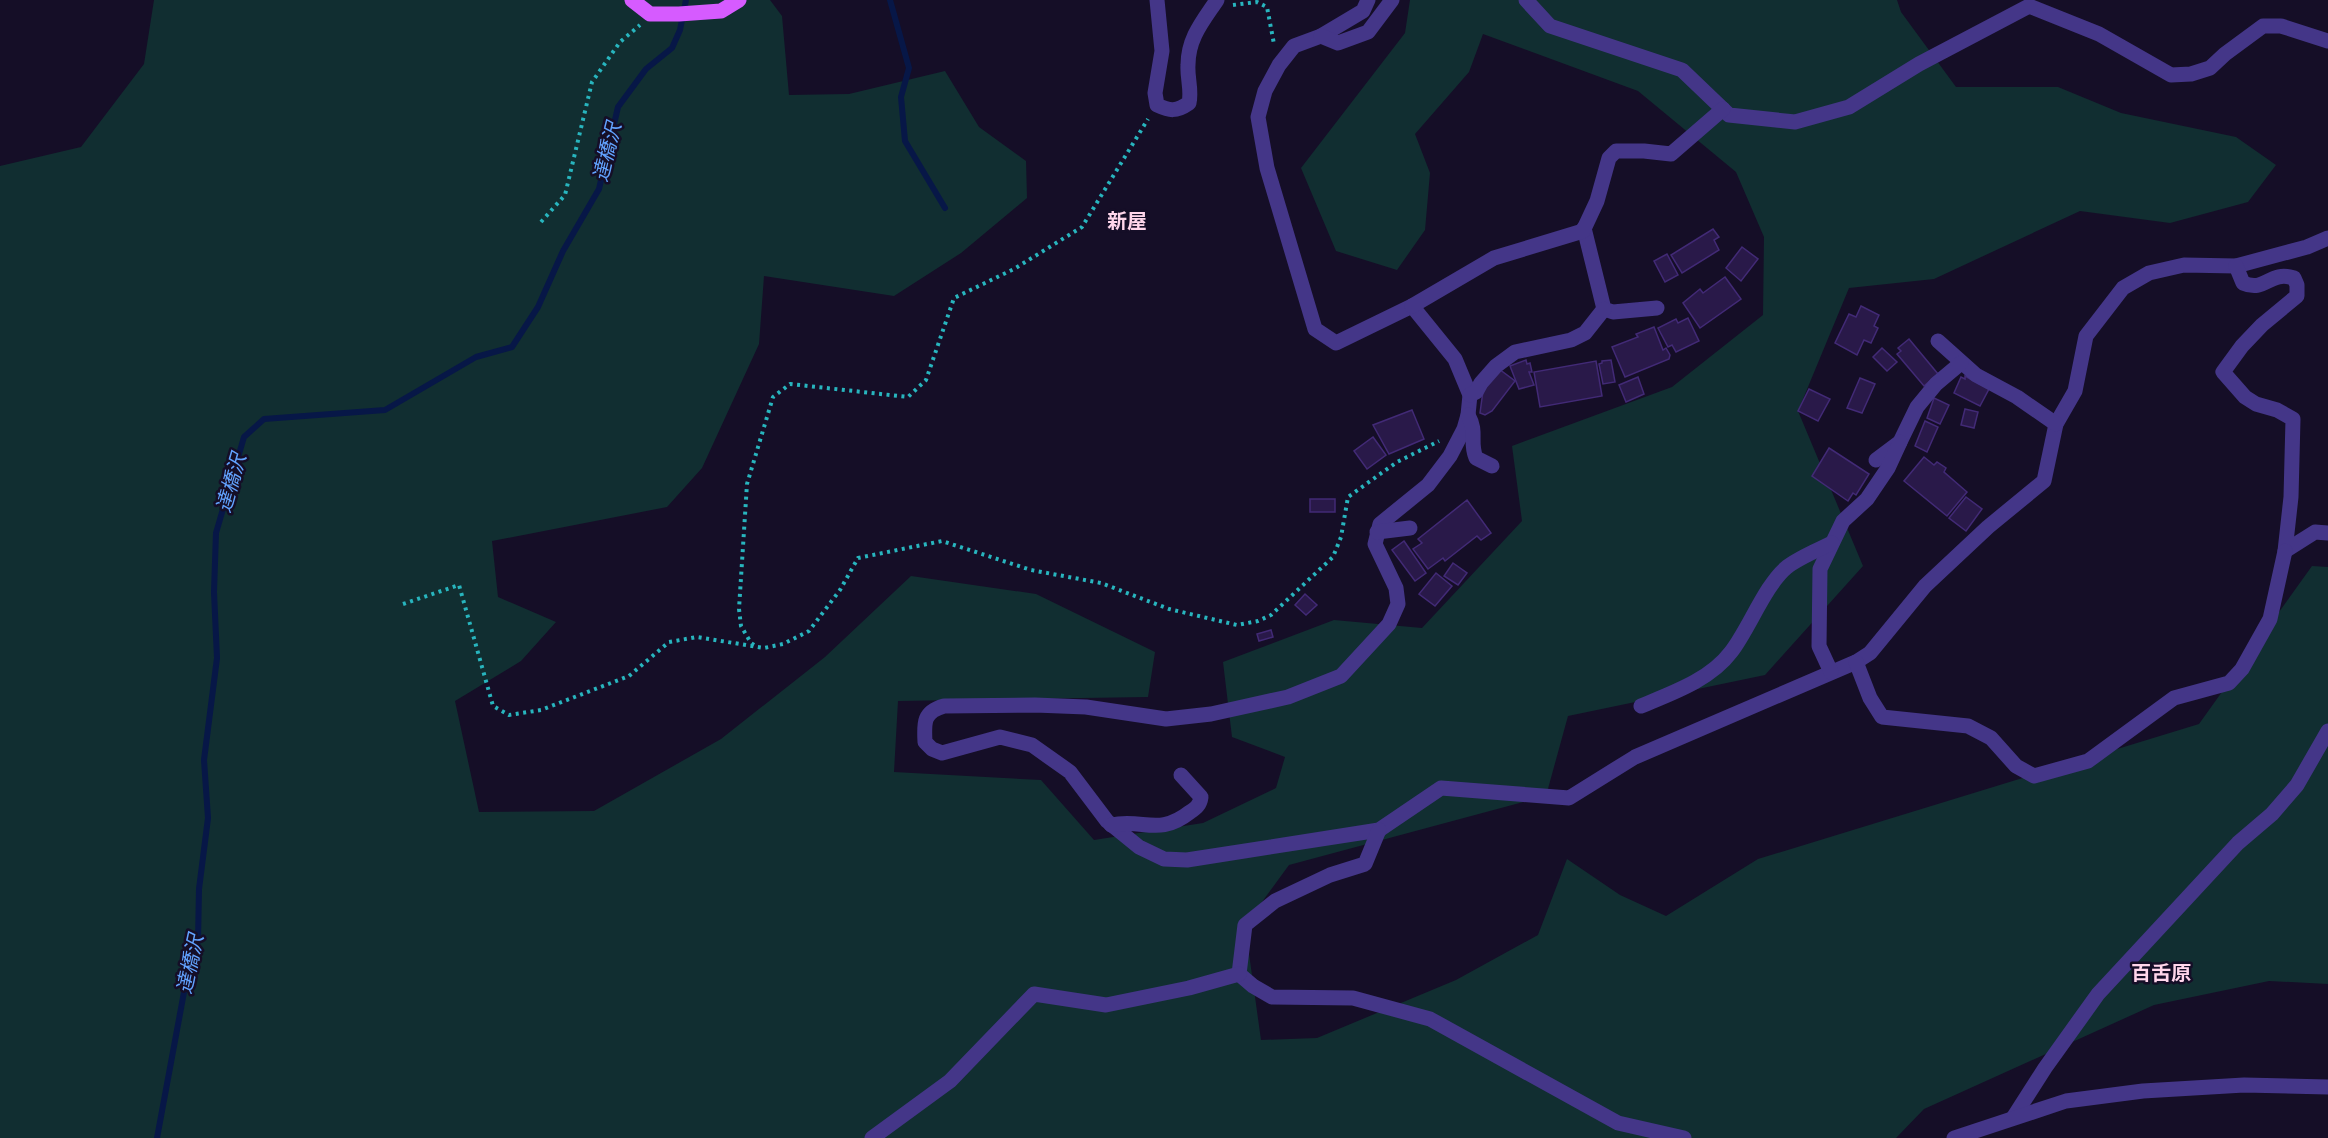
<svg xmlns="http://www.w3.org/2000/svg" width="2328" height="1138" font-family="Karla,'Noto Sans JP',sans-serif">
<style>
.green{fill:#112e31}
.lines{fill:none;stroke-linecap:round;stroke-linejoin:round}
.stream{stroke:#071747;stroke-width:6}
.building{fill:#291949;stroke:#422a76;stroke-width:1.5}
.path{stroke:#28b5be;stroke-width:4;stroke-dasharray:3 4.5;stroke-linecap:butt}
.minor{stroke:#443688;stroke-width:15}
.major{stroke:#d65bff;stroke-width:15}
.labels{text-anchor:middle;stroke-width:5;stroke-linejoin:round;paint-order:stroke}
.water-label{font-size:20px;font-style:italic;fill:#62a3ff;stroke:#150e27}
.neighbourhood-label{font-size:20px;font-weight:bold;fill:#ffd6eb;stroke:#150e27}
</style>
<rect width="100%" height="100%" fill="#150e27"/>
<path class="green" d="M154 0H770L782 16 789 95 849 94 945 71 979 127 1026 161 1027 198 961 253 894 296 764 276 759 344 702 468 667 507 492 541 498 597 556 622 521 661 455 701 479 812 594 811 721 739 825 657 911 576 1036 594 1155 652 1148 697 898 701 894 772 1041 780 1094 840 1203 823 1276 788 1285 757 1232 737 1223 662 1334 620 1422 628 1522 521 1512 446 1672 387 1763 315 1764 237 1736 172 1638 91 1483 34 1469 72 1415 134 1430 173 1425 230 1397 270 1336 251 1301 168 1405 33 1410 0H1897L1901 12 1956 87H2058L2121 113 2236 137 2276 165 2248 202 2170 223 2080 211 1934 279 1849 288 1798 411 1863 566 1765 675 1568 716 1546 796 1289 865 1245 925 1261 1040 1317 1038 1456 980 1538 935 1567 859 1620 895 1666 916 1758 859 2199 724 2312 566 2328 567V984L2269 981 2154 1005 1924 1109 1896 1138H0V166L81 147 144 64Z"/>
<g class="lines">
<g class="stream">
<path d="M890 0 909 68 901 97 905 141 945 208"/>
<path d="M157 1138 187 976 198 941 199 889 208 818 204 760 217 658 214 592 216 533 244 437 264 419 385 410 476 357 512 347 538 307 563 251 599 189 618 107 646 69 672 48 680 30 686 0"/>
</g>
</g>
<g class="building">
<path d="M1713 229 1719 237 1714 240 1719 250 1682 273 1671 255Z"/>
<path d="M1742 247 1758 259 1741 281 1726 268Z"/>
<path d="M1667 254 1678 275 1665 282 1654 261Z"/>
<path d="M1725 277 1741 299 1700 328 1683 303 1700 289 1703 293Z"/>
<path d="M1861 306 1879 315 1874 326 1878 328 1871 343 1864 340 1857 355 1835 343 1849 314 1856 317Z"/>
<path d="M1688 318 1699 341 1676 352 1672 345 1668 347 1658 328 1676 319 1678 323Z"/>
<path d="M1654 327 1663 350 1666 348 1670 355 1669 359 1625 377 1612 347 1638 337 1636 334Z"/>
<path d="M1909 339 1938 374 1924 386 1897 354 1901 351 1898 348Z"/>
<path d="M1882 348 1897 362 1887 371 1873 357Z"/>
<path d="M1526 360 1527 364 1530 363 1532 372H1529L1534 385 1519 389 1510 366Z"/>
<path d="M1611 360 1615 382 1603 384 1599 364 1602 363V361Z"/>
<path d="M1596 361 1602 396 1540 407 1534 372Z"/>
<path d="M1499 369 1515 381 1492 411 1485 415 1480 413 1483 391Z"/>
<path d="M1965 376 1989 389 1980 406 1954 393 1961 377 1965 379Z"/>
<path d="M1638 377 1644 394 1626 402 1619 385Z"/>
<path d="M1860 378 1875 384 1862 413 1847 408Z"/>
<path d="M1809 389 1830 399 1818 421 1798 411Z"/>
<path d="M1934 398 1949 405 1940 424 1927 418Z"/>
<path d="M1965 409 1978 412 1974 428 1961 425Z"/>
<path d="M1412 410 1424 439 1389 454 1373 425Z"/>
<path d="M1925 421 1938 427 1927 452 1915 446Z"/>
<path d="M1373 437 1386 455 1367 469 1354 451Z"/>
<path d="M1829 448 1869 474 1856 495 1853 493 1848 501 1812 476Z"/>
<path d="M1924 457 1934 465 1937 462 1946 468 1944 472 1967 492 1947 516 1904 481Z"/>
<path d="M1966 497 1982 509 1966 531 1949 518Z"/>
<rect x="1310" y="499" width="25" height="13"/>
<path d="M1467 500 1491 533 1481 540 1477 536 1445 561 1443 558 1428 569 1413 549 1422 543 1418 539Z"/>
<path d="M1404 541 1426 573 1415 581 1392 550Z"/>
<path d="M1453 563 1467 573 1458 585 1444 576Z"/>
<path d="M1436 573 1452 586 1435 606 1419 594Z"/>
<path d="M1305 594 1317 605 1306 615 1295 605Z"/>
<path d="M1271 630 1273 637 1259 641 1257 634Z"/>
</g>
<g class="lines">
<g class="path">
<path d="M1233 5 1257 2 1267 7 1274 44"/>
<path d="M541 222 565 195 592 82 620 42 640 25"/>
<path d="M403 604 459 585 493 706 509 715 541 710 629 676 669 642 697 637 764 648 783 644 809 631 840 590 858 558 942 541 1031 570 1101 583 1169 609 1237 625 1258 621 1271 615 1333 557 1341 537 1348 497 1397 462 1439 441"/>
<path d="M754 645 751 643 741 626 739 609 747 484 773 397 790 384 908 397 926 380 954 298 1014 269 1082 227 1148 119"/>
</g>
<g class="minor">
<path d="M1157 0 1162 51 1155 93 1157 105C1170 111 1176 112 1189 103 1192 90 1187 78 1188 65 1188 38 1203 21 1217 0"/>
<path d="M1368 0 1363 11 1321 36 1294 46 1279 65 1265 91 1258 117 1267 168 1315 329 1336 343 1412 306 1455 359 1470 395 1468 415 1464 429 1450 456 1428 485 1380 524 1375 544 1396 588 1398 604 1389 624 1341 676 1288 697 1211 714 1166 719 1086 707 1035 705 944 706C923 712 924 723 925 742L932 749 942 753 1000 737 1032 745 1070 772 1107 821 1139 847 1164 859 1187 860 1379 830 1441 788 1569 798 1635 757 1856 662 1870 653 1925 586 1988 527 2044 481 2056 424 2075 391 2086 336 2123 288 2149 273 2184 265 2236 266 2307 247 2328 238"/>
<path d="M1526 0 1550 26 1682 70 1729 115 1795 122 1849 107 1919 64 2029 6 2099 34 2171 75 2191 74 2210 68 2225 54 2263 26H2281L2328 41"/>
<path d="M1321 36 1338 43 1368 32 1392 0"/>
<path d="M1584 228 1604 309 1613 312 1657 308"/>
<path d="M2236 266 2243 283C2266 293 2269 270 2294 278L2297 285V296L2262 325 2242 346 2223 372 2245 397 2256 404 2277 410 2293 419 2291 497 2285 551 2315 532 2328 533"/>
<path d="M1412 306 1494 258 1583 231 1597 201 1609 158 1616 151H1644L1671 154 1723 109"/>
<path d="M1938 341 1976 375 2017 397 2056 424"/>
<path d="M1470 395 1476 392 1481 383 1496 366 1515 352 1571 340 1585 333 1604 309"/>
<path d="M1468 415C1478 433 1469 441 1476 458L1492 466"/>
<path d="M1876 460 1900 442 1917 407 1936 384 1961 363"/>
<path d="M1377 532 1410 528"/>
<path d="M1856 662 1870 698 1882 717 1968 726 1991 738 2016 766 2034 776 2088 761 2174 698 2229 683 2242 669 2270 619 2285 551"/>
<path d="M1831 672 1819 646 1820 569 1843 521 1867 499 1888 468 1900 442"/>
<path d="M1641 706C1672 693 1710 680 1731 652 1749 629 1765 585 1787 567 1800 557 1818 550 1832 543"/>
<path d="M1111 825C1144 818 1158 837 1190 812 1196 808 1200 805 1201 797L1181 775"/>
<path d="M1239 974 1253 986 1272 997 1353 998 1430 1019 1618 1123 1684 1138"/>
<path d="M1239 974 1245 925 1275 901 1330 875 1365 864 1379 830"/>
<path d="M2013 1118 2045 1068 2098 994 2238 843 2272 814 2297 785 2328 731"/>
<path d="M872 1138 950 1081 1034 994 1106 1005 1189 988 1239 974"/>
<path d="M1954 1138 2066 1101 2143 1091 2244 1085 2328 1087"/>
</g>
<path class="major" d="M632 0 650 14H679L721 11 739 0"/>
</g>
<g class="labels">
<g class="water-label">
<text transform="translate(607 152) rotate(-76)" y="7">達橋沢</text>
<text transform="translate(231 483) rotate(-74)" y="7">達橋沢</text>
<text transform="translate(190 964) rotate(-78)" y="7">達橋沢</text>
</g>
<g class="neighbourhood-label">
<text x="1127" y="228">新屋</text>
<text x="2161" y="980">百舌原</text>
</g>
</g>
</svg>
